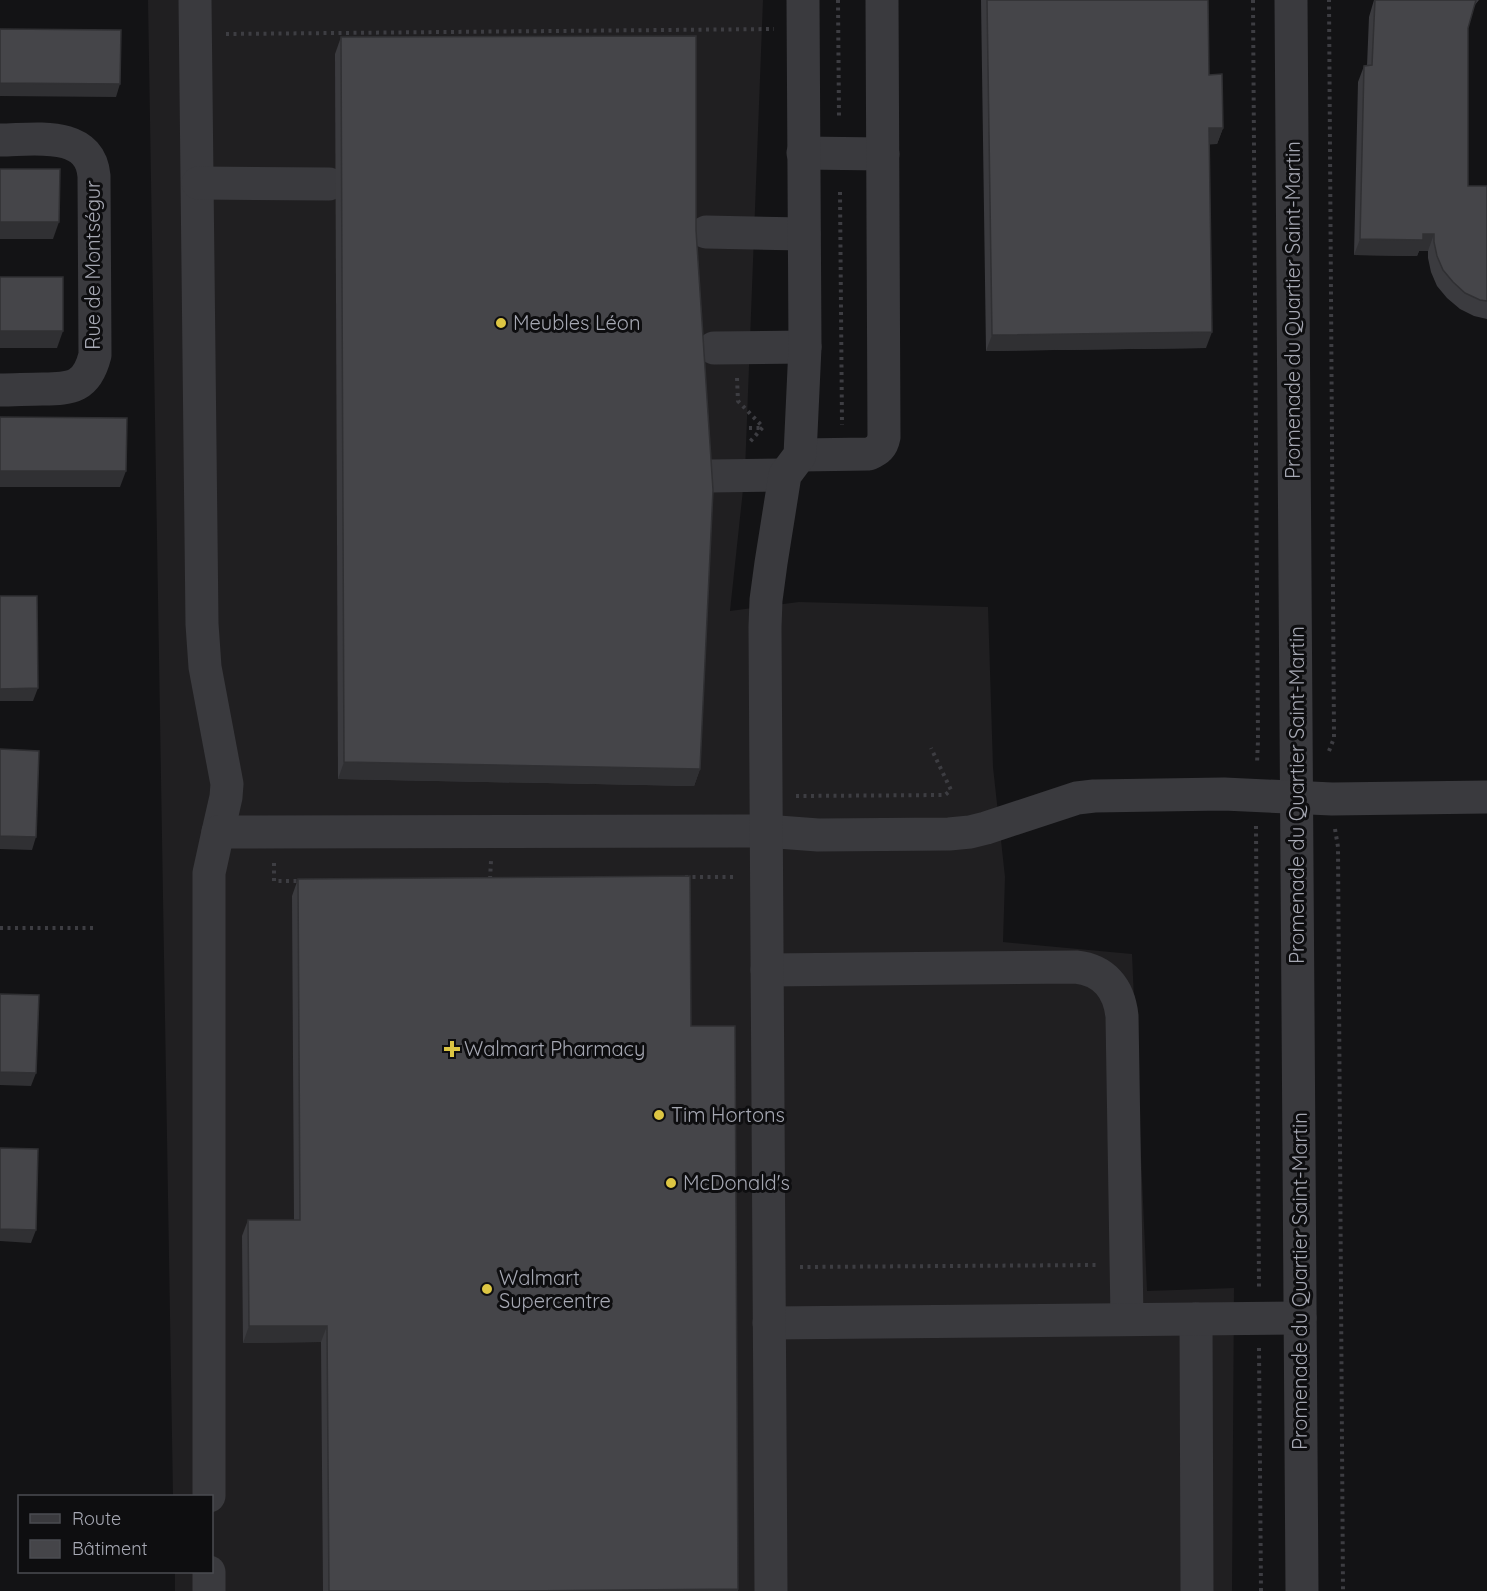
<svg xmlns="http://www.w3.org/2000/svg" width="1487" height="1591" font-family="Quicksand,sans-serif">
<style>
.built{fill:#201f21}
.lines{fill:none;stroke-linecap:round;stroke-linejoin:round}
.path{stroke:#3d3d42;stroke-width:4;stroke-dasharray:3 4.5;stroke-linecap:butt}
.minor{stroke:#3a3a3e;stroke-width:33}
.wall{fill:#3b3b3f}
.shaded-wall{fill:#303033}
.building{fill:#454549;stroke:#303033;stroke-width:1.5}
.poi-dot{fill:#ddc643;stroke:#0e0e10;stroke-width:2}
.labels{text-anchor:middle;stroke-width:6;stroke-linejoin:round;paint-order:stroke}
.street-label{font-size:20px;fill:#a6a8b3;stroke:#0e0e10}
.poi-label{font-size:20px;fill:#a6a8b3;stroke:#0e0e10;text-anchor:start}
</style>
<rect width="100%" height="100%" fill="#131315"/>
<path class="built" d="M148 0H763L745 471 730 611 799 602 988 607 993 767 1005 877 1003 942 1132 954 1147 1291 1234 1288 1232 1591H175V1572H212V1496H173Z"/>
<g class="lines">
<g class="path">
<path d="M838 0 839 117"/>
<path d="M1253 0 1258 740 1257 764"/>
<path d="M226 34 774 29"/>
<path d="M840 192 842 425"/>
<path d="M737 378 738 401 763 427 748 444"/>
<path d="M749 428H763"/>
<path d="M1329 751 1334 738 1329 0"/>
<path d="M796 796 945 795 951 790 931 748"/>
<path d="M1256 826 1259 1289"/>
<path d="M1335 829 1338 847 1343 1591"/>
<path d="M274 863V881H302"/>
<path d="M685 877H737"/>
<path d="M490 879 491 861"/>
<path d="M0 928H93"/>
<path d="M800 1267 1096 1265"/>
<path d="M1259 1348 1261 1591"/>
</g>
<g class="minor">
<path d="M195 0 202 624 205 667 227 784 226 797 218 832"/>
<path d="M1291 0 1302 1591"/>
<path d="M0 140C33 140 90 129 94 176L95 355C87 387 72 389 43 389 28 389 14 390 0 390"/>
<path d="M803 153 883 154"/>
<path d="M198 183 329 184"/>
<path d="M706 232 804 234"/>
<path d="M714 348 805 347"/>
<path d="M800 455 869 454C878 450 882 447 884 437L882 0"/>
<path d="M709 476 785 475"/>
<path d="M767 970 1076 967C1104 970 1119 988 1122 1016L1127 1319"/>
<path d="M1196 1319 1197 1591"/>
<path d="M769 1323 1300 1318"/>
<path d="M209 1496V873L218 832 740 831H765L818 835 949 834 970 832 986 828 1077 798 1094 796 1224 794 1332 799 1487 797"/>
<path d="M209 1591V1572"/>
<path d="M771 1591 765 627 766 600 771 563 785 475 800 455 805 347 803 0"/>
</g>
</g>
<g class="wall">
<path d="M981 0H1208L1209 75 1223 128 1217 144H1209L1206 348 986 351Z"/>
<path d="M1374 0H1479L1474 6 1468 28V186H1487V319L1474 316 1460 309 1447 298 1437 286 1431 272 1428 258V251H1419L1417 256 1354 255 1358 82 1364 66H1367L1369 17Z"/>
<path d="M341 37 696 230 700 769 694 786 338 779 335 54Z"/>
<path d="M298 879 691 1026 738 1589V1591H323L321 1342 243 1343 242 1236 248 1220H294L292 896Z"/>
</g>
<g class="shaded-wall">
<path d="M0 83 120 84 116 97 0 96Z"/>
<path d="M1209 128H1223L1217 144 1203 145Z"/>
<path d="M0 222H59L53 239H0Z"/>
<path d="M1423 234H1434L1428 251H1419L1417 256 1354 255 1360 239Z"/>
<path d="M0 331H63L57 348H0Z"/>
<path d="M1212 332 1206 348 986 351 992 335Z"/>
<path d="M0 471H126L120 487H0Z"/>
<path d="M38 688 33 701H0V689Z"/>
<path d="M344 762 700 769 694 786 338 779Z"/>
<path d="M0 836 36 837 32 850 0 849Z"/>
<path d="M0 1072 36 1073 31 1086 0 1085Z"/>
<path d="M0 1229 36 1230 31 1243 0 1241Z"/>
<path d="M249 1326H327L321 1342 243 1343Z"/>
<path d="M738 1589V1591H518Z"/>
</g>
<g class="building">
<path d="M987 0H1208L1209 75 1222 74 1223 128H1209L1212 332 992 335Z"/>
<path d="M1375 0H1476L1468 28V186H1487V301L1480 300 1465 293 1453 282 1443 270 1437 256 1434 242V234H1423V240L1360 239 1364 66 1372 65Z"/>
<path d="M0 29 121 30 120 84 0 83Z"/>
<path d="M696 36V230L713 490 700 769 344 762 341 37Z"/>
<path d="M0 169H60L59 222H0Z"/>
<rect x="0" y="277" width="63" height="54"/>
<path d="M0 417 127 418 126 471H0Z"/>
<path d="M0 596H37L38 688 0 689Z"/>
<path d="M0 749 39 751 36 837 0 836Z"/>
<path d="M690 876 691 1026H735L738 1589 518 1591H329L327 1326H249L248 1220H300L298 879Z"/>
<path d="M0 994 39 995 36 1073 0 1072Z"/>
<path d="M0 1148 38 1149 36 1230 0 1229Z"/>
</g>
<g class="poi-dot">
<circle cx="501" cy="323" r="6"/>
<path d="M449 1040h6v6h6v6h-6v6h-6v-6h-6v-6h6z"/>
<circle cx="659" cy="1115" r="6"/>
<circle cx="671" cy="1183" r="6"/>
<circle cx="487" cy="1289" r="6"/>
</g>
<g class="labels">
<g class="street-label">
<text transform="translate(93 265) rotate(-90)" y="7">Rue de Montségur</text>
<text transform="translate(1293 310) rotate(-90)" y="7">Promenade du Quartier Saint-Martin</text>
<text transform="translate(1297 795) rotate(-90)" y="7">Promenade du Quartier Saint-Martin</text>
<text transform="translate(1300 1281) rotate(-90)" y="7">Promenade du Quartier Saint-Martin</text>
</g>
<g class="poi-label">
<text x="513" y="330">Meubles Léon</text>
<text x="464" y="1056">Walmart Pharmacy</text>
<text x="671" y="1122">Tim Hortons</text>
<text x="683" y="1190">McDonald's</text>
<text x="499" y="1285">Walmart<tspan x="499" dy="23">Supercentre</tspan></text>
</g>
</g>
<rect x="18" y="1495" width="195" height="78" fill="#0e0e10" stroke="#4b4c51" stroke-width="1.5"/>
<rect x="30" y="1514" width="30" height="9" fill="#3a3a3e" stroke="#4b4c51" stroke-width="1.5"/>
<text x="72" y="1525" font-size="18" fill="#a6a8b3">Route</text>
<rect x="30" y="1540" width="30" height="18" fill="#454549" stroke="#4b4c51" stroke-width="1.5"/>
<text x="72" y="1555" font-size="18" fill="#a6a8b3">Bâtiment</text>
</svg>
